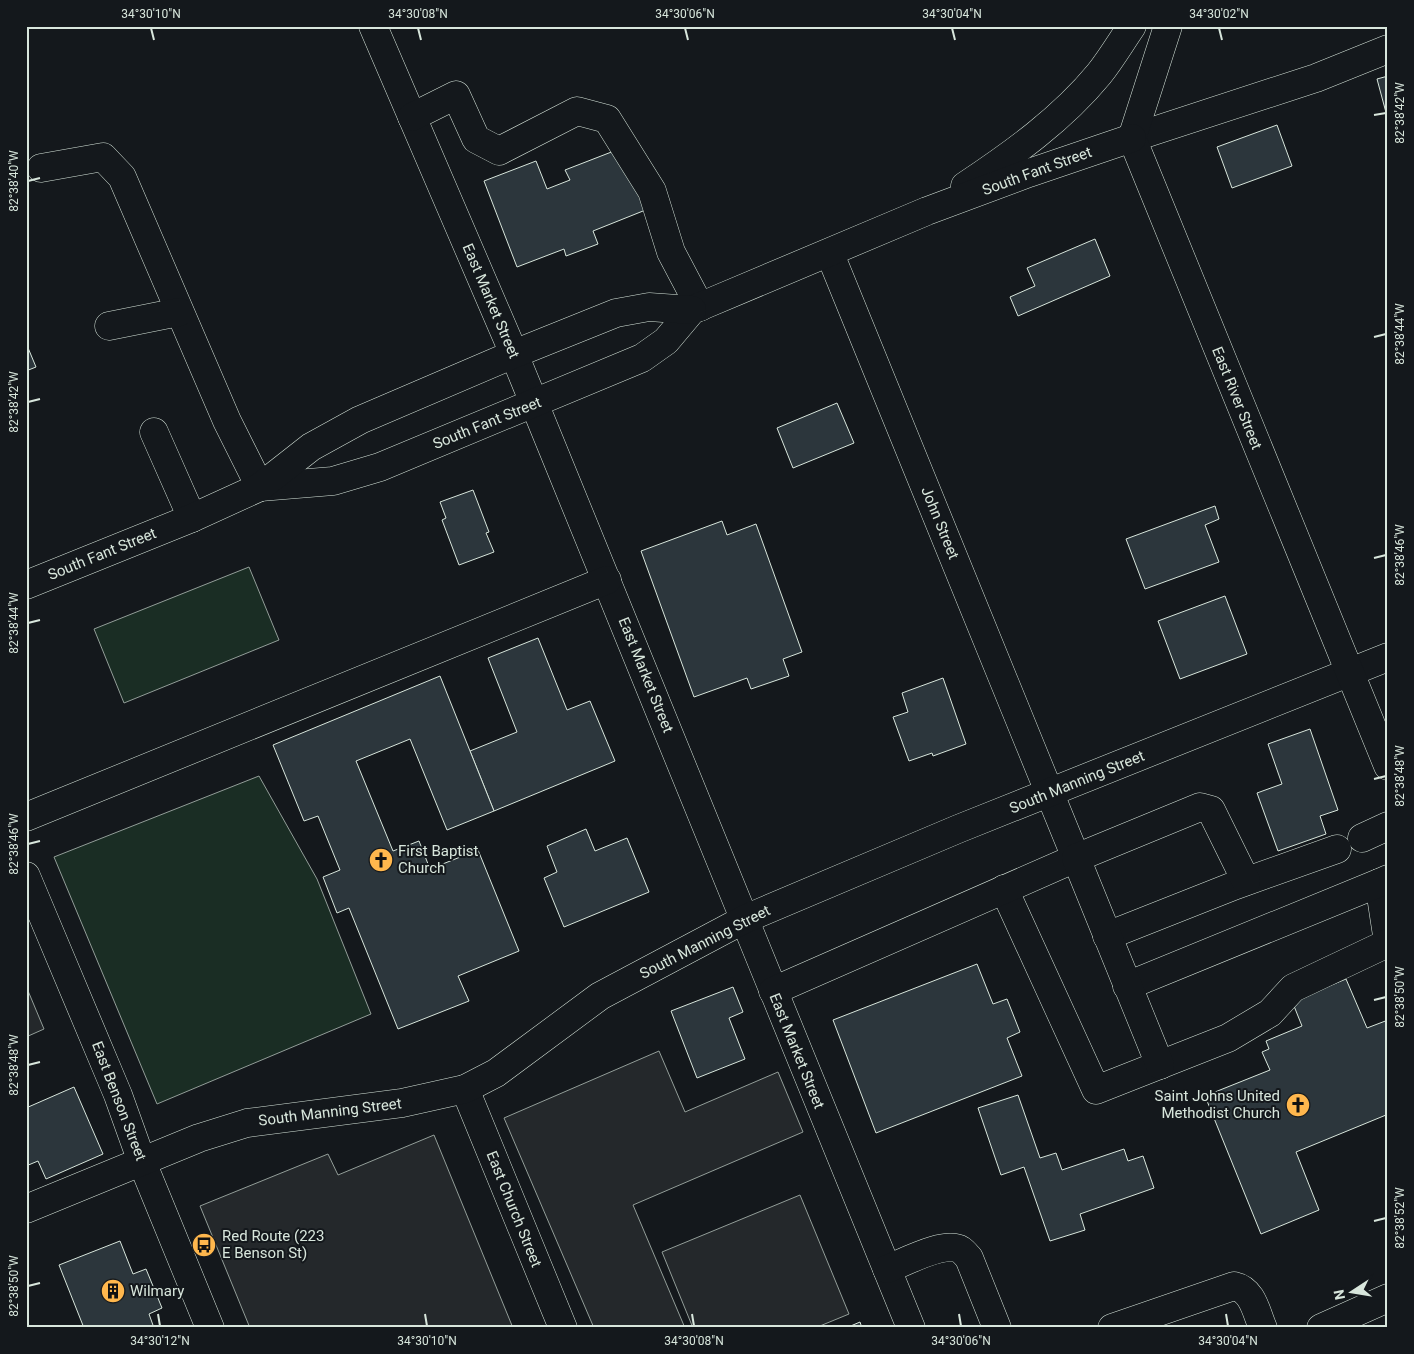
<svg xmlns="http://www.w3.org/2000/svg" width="1414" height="1354" font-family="Roboto,sans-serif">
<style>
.green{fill:#1a2d24;stroke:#939e99}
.parking{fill:#24282b;stroke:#939e99}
.building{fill:#2c363c;stroke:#d8e6dc}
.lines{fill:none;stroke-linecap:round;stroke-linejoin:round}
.minor-casing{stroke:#d8e6dc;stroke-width:29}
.major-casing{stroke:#d8e6dc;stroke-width:29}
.minor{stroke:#14181c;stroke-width:28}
.major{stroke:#14181c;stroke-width:28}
.ticks{fill:none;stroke:#d8e6dc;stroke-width:2}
.labels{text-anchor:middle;stroke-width:4;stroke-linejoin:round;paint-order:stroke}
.street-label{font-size:15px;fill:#d8e6dc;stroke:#14181c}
.poi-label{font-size:15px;fill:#d8e6dc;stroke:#14181c;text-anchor:start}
.neatline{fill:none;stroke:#d8e6dc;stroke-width:2}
.ticks-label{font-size:12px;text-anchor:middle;fill:#d8e6dc}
</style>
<rect width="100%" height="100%" fill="#14181c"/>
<g class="green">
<path d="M249 567 279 640 124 703 94 629Z"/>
<path d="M259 776 317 879 371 1014 157 1104 54 857Z"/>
</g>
<g class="parking">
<path d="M26 986 44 1029 26 1037Z"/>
<path d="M659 1051 685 1112 778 1072 803 1132 633 1205 685 1328H594L504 1118Z"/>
<path d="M434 1135 513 1328H250L200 1206 328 1154 338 1175Z"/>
<path d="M800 1195 849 1314 815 1328H693L662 1252Z"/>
</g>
<g class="building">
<path d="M1388 76V120L1377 79Z"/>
<path d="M1277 125 1292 166 1232 188 1217 147Z"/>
<path d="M614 151 648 209 593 231 598 244 566 256 564 249 517 267 484 181 536 161 547 189 570 180 565 170Z"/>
<path d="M1095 239 1110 276 1018 316 1010 297 1035 286 1027 268Z"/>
<path d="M26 343 36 367 26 371Z"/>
<path d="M837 403 854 443 793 468 777 428Z"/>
<path d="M473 490 489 532 486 533 494 552 459 565 442 520 446 518 440 502Z"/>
<path d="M1215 506 1219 519 1205 525 1219 562 1145 589 1126 539Z"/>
<path d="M722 521 727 535 756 524 802 652 783 659 789 676 751 689 747 678 694 697 641 551Z"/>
<path d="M1225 596 1247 654 1180 679 1158 621Z"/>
<path d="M538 638 567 710 590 701 615 761 494 811 470 751 517 732 488 658Z"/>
<path d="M440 676 494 811 447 830 410 739 356 761 393 851 419 841 430 869 478 850 519 951 458 976 469 1001 398 1029 349 908 337 913 323 877 340 870 318 816 304 821 273 745Z"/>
<path d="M943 678 966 744 933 756 932 753 909 761 893 717 908 712 902 693Z"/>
<path d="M1310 729 1338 810 1320 816 1326 834 1278 851 1257 793 1282 784 1268 744Z"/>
<path d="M586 829 595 851 627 838 649 892 564 927 544 878 557 872 547 846Z"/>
<path d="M977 964 993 1004 1007 999 1020 1032 1007 1038 1022 1076 876 1133 833 1020Z"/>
<path d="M1346 979 1367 1028 1388 1020V1118L1386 1115 1296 1152 1319 1210 1261 1234 1205 1096 1270 1070 1262 1052 1269 1049 1266 1041 1302 1026 1292 1001Z"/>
<path d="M733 987 743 1012 729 1018 745 1059 697 1078 671 1011Z"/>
<path d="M74 1087 103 1154 46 1179 38 1161 26 1166V1108Z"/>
<path d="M1018 1095 1040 1158 1056 1153 1062 1170 1124 1149 1128 1161 1143 1156 1154 1188 1080 1214 1085 1230 1050 1241 1024 1167 1001 1175 978 1108Z"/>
<path d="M120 1241 133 1274 146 1269 162 1308 149 1314 154 1328H84L59 1265Z"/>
<path d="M860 1322 862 1328H846Z"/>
</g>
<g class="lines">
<g class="minor-casing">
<g id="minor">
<path d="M373 26 514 354 911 1328"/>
<path d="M412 117 456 95 476 139 499 151 577 111 607 119 652 191 671 252 700 307"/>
<path d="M1132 138 1316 78 1388 49"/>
<path d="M41 168 103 157 122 177 227 421 260 487"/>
<path d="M109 326 179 312"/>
<path d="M154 432 192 518"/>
<path d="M26 817 607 580"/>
<path d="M1362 838 1388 826"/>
<path d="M26 876 118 1095 142 1162 210 1328"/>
<path d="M1388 879 1379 883 1388 942"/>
<path d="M1004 889 1096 1090 1228 1038 1270 1013 1293 988 1388 943"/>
<path d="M1107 936 1236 885 1337 849"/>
<path d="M1127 986 1379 883"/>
<path d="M773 991 1076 858 830 254"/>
<path d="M1160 1065 1076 858 1200 807 1211 810 1246 881"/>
<path d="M465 1089 563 1328"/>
<path d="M26 1209 199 1138 247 1123 402 1103 465 1089 496 1073 600 996 745 919 958 829 1388 657"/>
<path d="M887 1269C903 1263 945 1240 961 1250 964 1252 967 1256 969 1258L997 1328"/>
<path d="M1112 1328 1234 1286C1253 1290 1256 1312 1263 1328"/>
<path d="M1321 1328 1388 1298"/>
</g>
</g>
<g class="major-casing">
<g id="major">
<path d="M1168 26 1132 138 1388 766"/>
<path d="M965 186C1013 154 1062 119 1099 74 1111 59 1121 42 1132 26"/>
<path d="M260 487 333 481 380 467 642 358 666 341 692 310 927 211 1029 173 1132 138"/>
<path d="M26 585 192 518 260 487 311 447 360 420 514 354 616 313 649 307 692 310"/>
</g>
</g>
<use href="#minor" class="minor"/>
<use href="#major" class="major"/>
</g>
<path class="ticks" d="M151 28 154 40M418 28 421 40M685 28 688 40M952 28 955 40M1219 28 1222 40M1374 115 1386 113M28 181 40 178M1374 337 1386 334M28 402 40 399M1374 558 1386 555M28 623 40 620M1374 779 1386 776M28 844 40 841M1374 1000 1386 997M28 1065 40 1062M1374 1221 1386 1218M28 1286 40 1283M158 1314 160 1326M425 1314 427 1326M692 1314 694 1326M959 1314 961 1326M1226 1314 1228 1326"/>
<defs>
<g id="church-disc" transform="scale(1.25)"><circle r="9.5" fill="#ffb74d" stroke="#14181c"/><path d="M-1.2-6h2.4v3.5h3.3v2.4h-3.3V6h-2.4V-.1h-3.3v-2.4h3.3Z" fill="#111"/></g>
<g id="bus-disc" transform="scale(1.25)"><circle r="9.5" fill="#ffb74d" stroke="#14181c"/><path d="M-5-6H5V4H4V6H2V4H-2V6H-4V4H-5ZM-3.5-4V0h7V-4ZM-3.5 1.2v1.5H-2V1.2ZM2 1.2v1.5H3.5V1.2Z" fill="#111"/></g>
<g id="building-disc" transform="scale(1.25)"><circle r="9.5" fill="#ffb74d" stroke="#14181c"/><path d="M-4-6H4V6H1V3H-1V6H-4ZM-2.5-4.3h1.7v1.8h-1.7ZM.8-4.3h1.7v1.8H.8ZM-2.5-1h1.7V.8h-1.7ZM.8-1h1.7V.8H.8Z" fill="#111"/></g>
</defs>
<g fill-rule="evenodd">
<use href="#church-disc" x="381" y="860"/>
<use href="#church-disc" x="1298" y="1105"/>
<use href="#bus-disc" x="204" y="1245"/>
<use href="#building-disc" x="113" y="1291"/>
</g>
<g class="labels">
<g class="street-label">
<text transform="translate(1037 171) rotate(-20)" y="5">South Fant Street</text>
<text transform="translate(491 301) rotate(67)" y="5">East Market Street</text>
<text transform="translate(1237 398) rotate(68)" y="5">East River Street</text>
<text transform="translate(487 423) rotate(-22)" y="5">South Fant Street</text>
<text transform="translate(940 523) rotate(68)" y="5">John Street</text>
<text transform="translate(102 554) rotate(-22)" y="5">South Fant Street</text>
<text transform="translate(646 675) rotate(68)" y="5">East Market Street</text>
<text transform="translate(1077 782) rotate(-22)" y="5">South Manning Street</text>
<text transform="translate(705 942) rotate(-27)" y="5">South Manning Street</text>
<text transform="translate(797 1051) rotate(68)" y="5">East Market Street</text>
<text transform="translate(119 1101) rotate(69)" y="5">East Benson Street</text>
<text transform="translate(330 1112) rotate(-7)" y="5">South Manning Street</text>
<text transform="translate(514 1209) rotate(68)" y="5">East Church Street</text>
</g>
<g class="poi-label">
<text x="398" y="856">First Baptist<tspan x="398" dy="17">Church</tspan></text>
<text x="1280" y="1101" text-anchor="end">Saint Johns United<tspan x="1280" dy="17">Methodist Church</tspan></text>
<text x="222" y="1241">Red Route (223<tspan x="222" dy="17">E Benson St)</tspan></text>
<text x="130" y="1296">Wilmary</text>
</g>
</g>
<rect width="1414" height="1354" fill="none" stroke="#14181c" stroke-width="55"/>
<g transform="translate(1352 1292) rotate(258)" stroke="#14181c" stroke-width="4" paint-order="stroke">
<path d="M0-4L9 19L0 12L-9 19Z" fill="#d8e6dc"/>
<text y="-8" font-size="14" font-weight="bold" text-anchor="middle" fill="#d8e6dc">N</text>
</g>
<rect x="28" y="28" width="1358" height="1298" class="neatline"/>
<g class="ticks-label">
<text x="151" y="18">34°30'10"N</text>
<text x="418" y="18">34°30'08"N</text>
<text x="685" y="18">34°30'06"N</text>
<text x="952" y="18">34°30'04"N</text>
<text x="1219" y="18">34°30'02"N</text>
<text transform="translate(1400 113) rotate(-90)" y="4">82°38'42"W</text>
<text transform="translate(14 181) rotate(-90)" y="4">82°38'40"W</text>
<text transform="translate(1400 334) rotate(-90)" y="4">82°38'44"W</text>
<text transform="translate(14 402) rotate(-90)" y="4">82°38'42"W</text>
<text transform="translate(1400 555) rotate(-90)" y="4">82°38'46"W</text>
<text transform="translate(14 623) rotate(-90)" y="4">82°38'44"W</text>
<text transform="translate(1400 776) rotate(-90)" y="4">82°38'48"W</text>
<text transform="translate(14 844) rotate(-90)" y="4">82°38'46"W</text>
<text transform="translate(1400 997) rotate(-90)" y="4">82°38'50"W</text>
<text transform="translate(14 1065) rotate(-90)" y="4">82°38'48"W</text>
<text transform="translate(1400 1218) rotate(-90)" y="4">82°38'52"W</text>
<text transform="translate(14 1286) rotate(-90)" y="4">82°38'50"W</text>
<text x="160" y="1345">34°30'12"N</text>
<text x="427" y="1345">34°30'10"N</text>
<text x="694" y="1345">34°30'08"N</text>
<text x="961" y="1345">34°30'06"N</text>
<text x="1228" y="1345">34°30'04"N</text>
</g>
</svg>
